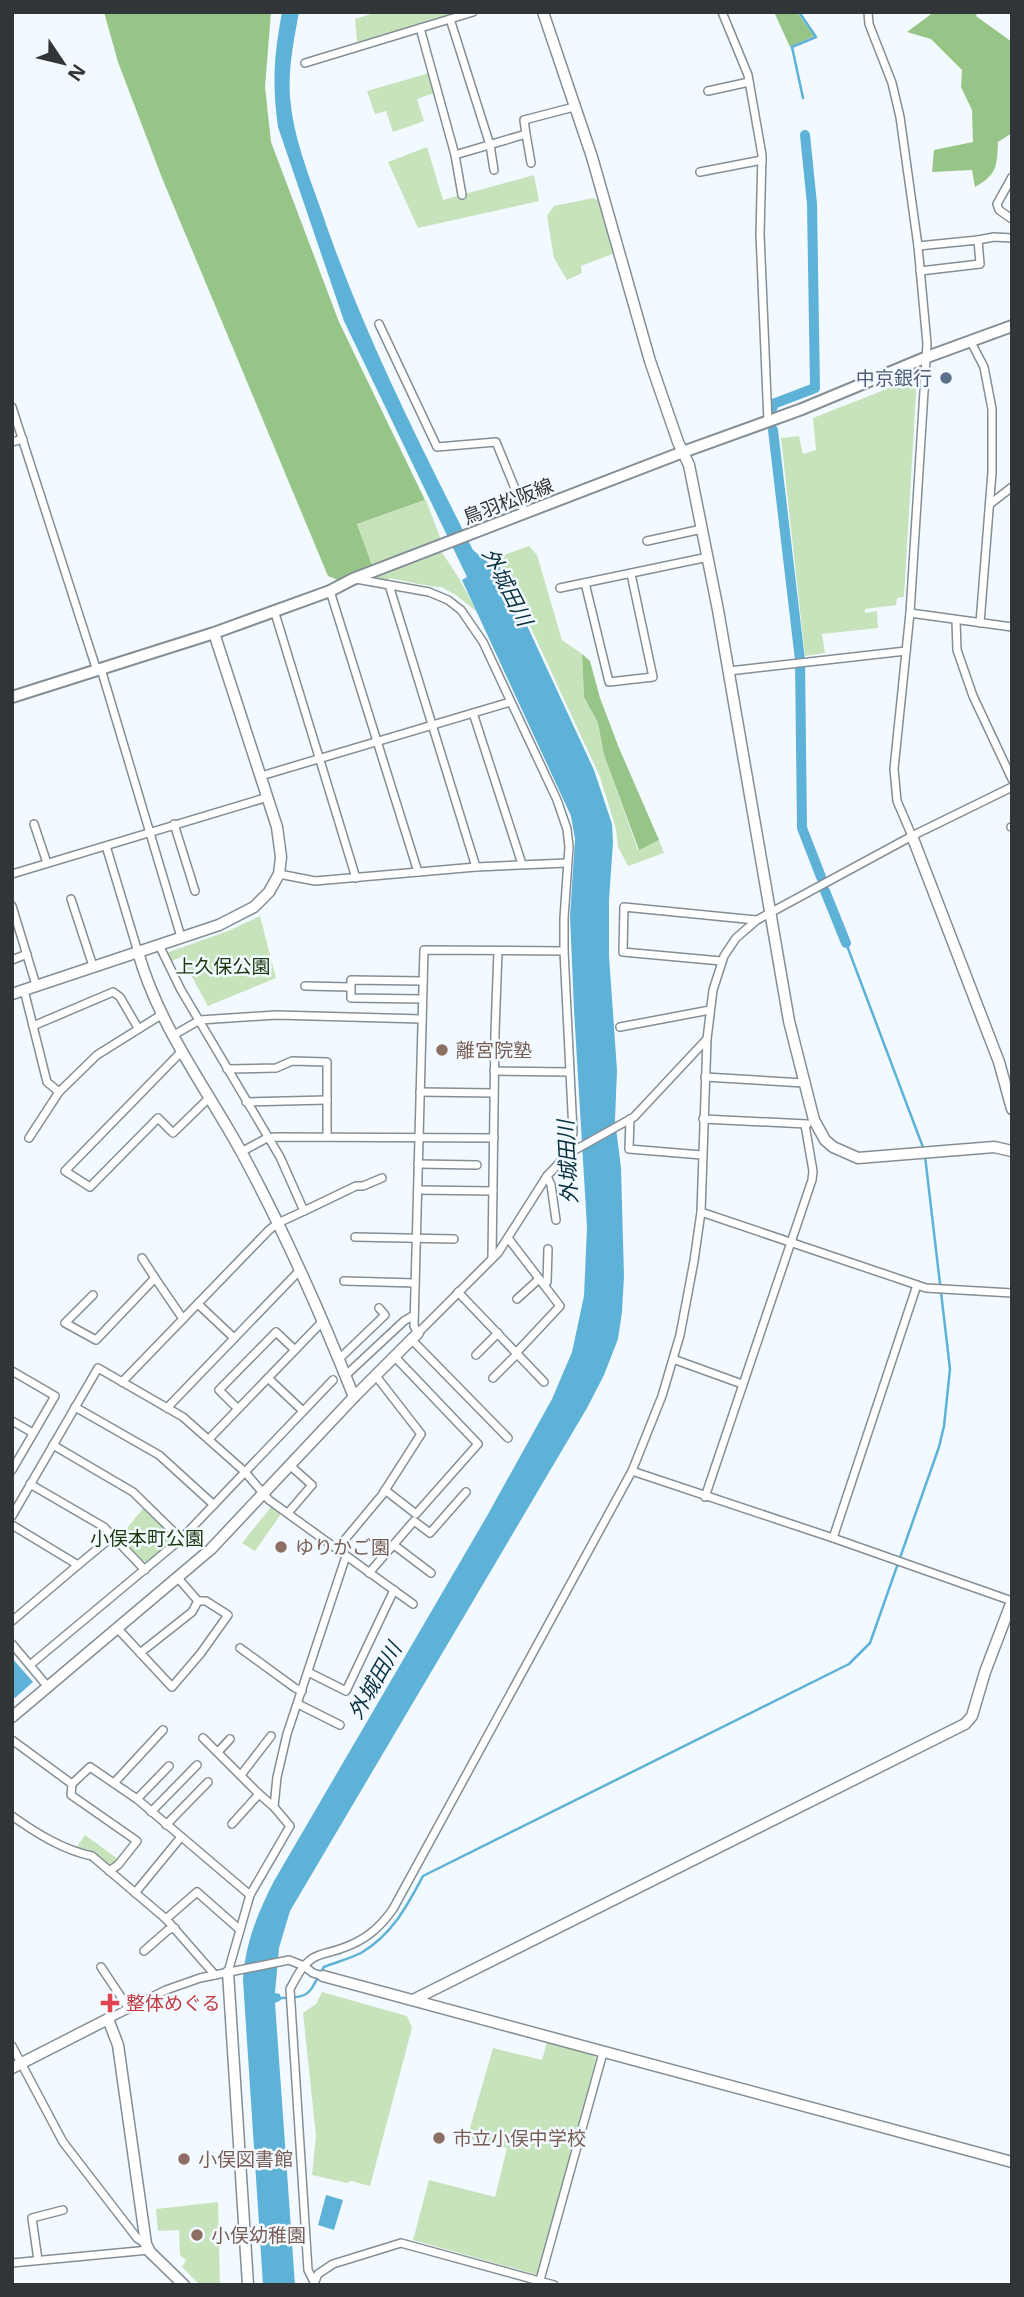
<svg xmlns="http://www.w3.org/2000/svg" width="1024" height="2297" font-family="'Noto Sans','Noto Sans JP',sans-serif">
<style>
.green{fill:#c6e3bc}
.forest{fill:#97c487}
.water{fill:#5eb2d7}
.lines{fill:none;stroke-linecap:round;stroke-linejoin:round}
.stream{stroke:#5eb2d7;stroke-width:2.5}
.canal{stroke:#5eb2d7;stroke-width:10}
.street-casing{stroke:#848e95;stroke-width:10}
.secondary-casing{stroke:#848e95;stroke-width:13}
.primary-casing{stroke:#848e95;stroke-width:14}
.street{stroke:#fff;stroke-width:7}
.secondary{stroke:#fff;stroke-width:10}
.primary{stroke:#fff;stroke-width:10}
.service-dot{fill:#5c6f8a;stroke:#f3faff;stroke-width:2.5}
.education-dot{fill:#8d6e63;stroke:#f3faff;stroke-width:2.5}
.health-dot{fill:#e0444e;stroke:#f3faff;stroke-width:2.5}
.labels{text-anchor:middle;stroke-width:5;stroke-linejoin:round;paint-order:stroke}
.service-label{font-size:19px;fill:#4e5e75;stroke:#f3faff;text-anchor:end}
.street-label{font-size:19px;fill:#313538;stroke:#f3faff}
.park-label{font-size:19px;fill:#1a370d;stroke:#f3faff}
.education-label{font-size:19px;fill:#785e54;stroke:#f3faff;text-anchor:start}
.health-label{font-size:19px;fill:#be3a42;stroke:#f3faff;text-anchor:start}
.water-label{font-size:21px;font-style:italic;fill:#0a3241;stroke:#f3faff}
</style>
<rect width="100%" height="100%" fill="#f3faff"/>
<g class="green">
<path d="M378 12H459L357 42 355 19Z"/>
<path d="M429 73 434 93 417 99 424 121 393 132 386 111 375 114 367 91Z"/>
<path d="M427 147 443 200 534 175 539 201 418 228 388 162Z"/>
<path d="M593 198 601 202 615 253 581 266 582 273 567 280 554 258 547 216 554 206Z"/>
<path d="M917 377 904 597 897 598 896 605 865 609V613L877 611 878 628 822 634 825 653 805 656 781 438 799 436 803 454 816 450 813 418Z"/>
<path d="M426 500 441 540 372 565 357 524Z"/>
<path d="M529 546 537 555 562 640 582 654 584 697 598 723 604 755 638 850 659 840 664 853 628 866 618 847 616 829 600 777 498 557Z"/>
<path d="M441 551 459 578 477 612 456 595 441 587C434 588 401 580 389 578L388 583 369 579Z"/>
<path d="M260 916 276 978 208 1006 181 957 170 962 166 953 228 931Z"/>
<path d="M144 1507 173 1536V1541L148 1563 142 1560 120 1537Z"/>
<path d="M271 1507 281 1514 255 1551 242 1543Z"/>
<path d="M85 1835 118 1859 115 1863 108 1864 94 1852 76 1848Z"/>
<path d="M322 1992 407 2016 412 2028 370 2186 351 2181 347 2183 312 2175 316 2136 303 2013 316 2004Z"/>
<path d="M547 2042 594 2055 596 2059 538 2275 413 2240 429 2180 495 2197 507 2148 467 2138 493 2048 542 2060Z"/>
<path d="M218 2202 220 2285H200L182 2267 186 2260 180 2255 179 2230 158 2231 156 2209Z"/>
</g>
<g class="forest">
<path d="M104 12H271L265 87 271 142 339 322 425 500 357 524 372 565 338 580 328 576 162 178 118 62Z"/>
<path d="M774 12H797L814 36 790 47Z"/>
<path d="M934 12H978L976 16 1012 42V133L998 142C997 166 997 175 975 187L972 170 932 172 934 150 973 142 972 110 961 87 962 70 931 39 907 32Z"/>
<path d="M582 654 590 661 600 698 619 748 659 840 639 850 604 755 598 723 584 697Z"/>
</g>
<g class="water">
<path d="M282 12H299C294 40 288 68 290 97 293 136 308 173 321 210 361 328 417 439 473 550L491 565 498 563 594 770 612 824 613 842 609 900V956L617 1070 615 1120 621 1168 624 1276 622 1312 618 1339 604 1375 587 1408 290 1911 279 1948 275 1993 280 1994 281 2000 275 2003 295 2285H263L243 1980C245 1944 258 1912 274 1881L487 1516 552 1399 572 1352 584 1296 587 1227 574 1010 570 916 575 839 571 816 462 580 467 577 344 321 278 127C272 83 274 56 282 12Z"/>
<path d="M12 1658 33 1682 15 1698 12 1696Z"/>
<path d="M326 2195 343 2200 334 2230 318 2225Z"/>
</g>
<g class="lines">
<g class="stream">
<path d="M799 12 816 37 792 47 803 98"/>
<path d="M846 943 924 1150"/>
<path d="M280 1998C313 1998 308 1993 324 1967 336 1962 349 1959 361 1953 392 1935 407 1906 423 1876L849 1664 870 1643 939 1447 944 1426 950 1369 925 1156"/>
</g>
<g class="canal">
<path d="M773 407V404L815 388 812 204 805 135"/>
<path d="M773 430 800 660 802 828 821 877"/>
<path d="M825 891 846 943"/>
</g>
<g class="street-casing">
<g id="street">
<path d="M722 12 748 75 762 155 760 234 768 422"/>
<path d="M868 12 869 24 892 83 900 117 918 246 927 344 910 613 894 769 897 801 912 836"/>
<path d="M450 19 490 145 494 170"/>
<path d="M420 28 455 155 526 134 524 120 574 107"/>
<path d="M305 63 473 12"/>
<path d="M708 91 749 82"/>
<path d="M526 134 531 163"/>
<path d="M455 155 462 195"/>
<path d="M700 172 762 160"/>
<path d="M1012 177 997 204 999 210 1012 219"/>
<path d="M978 240 994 237 1012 238"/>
<path d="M918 246 978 240 980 264 920 271"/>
<path d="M379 324 437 447 496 442 525 513"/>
<path d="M971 342 984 367 992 409V472L980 623"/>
<path d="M12 407 97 671"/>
<path d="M12 442 23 439"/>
<path d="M990 504 1012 487"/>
<path d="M647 541 702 529"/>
<path d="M356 579 429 592 448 600 461 610 483 642 557 800 567 829 569 847 564 918V951L573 1132 569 1153"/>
<path d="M585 583 609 682 653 677 631 574"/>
<path d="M389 585 476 867"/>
<path d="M560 588 708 557"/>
<path d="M330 591 418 872"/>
<path d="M274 610 356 878"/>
<path d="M910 613 1012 627"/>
<path d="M956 620 957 650 973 696 1012 779"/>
<path d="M101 669 181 937"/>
<path d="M729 671 906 651"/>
<path d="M473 713 522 864"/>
<path d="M261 776 510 702"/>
<path d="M34 824 47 863"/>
<path d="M174 824 195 891"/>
<path d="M1011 827H1012"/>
<path d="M106 846 138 952"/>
<path d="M12 874 268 797"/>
<path d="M279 874 315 881 476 867 567 863"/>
<path d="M71 899 93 966"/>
<path d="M12 906 36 985"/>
<path d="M564 951 424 950 414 1326 418 1333 498 1253 547 1176 562 1160 575 1150 634 1117 706 1040"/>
<path d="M12 960 27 954"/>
<path d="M721 961 623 952 624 907 756 920"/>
<path d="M305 986 350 987"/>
<path d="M24 990 47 1082 59 1092"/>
<path d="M422 999 351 998V980L423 981"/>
<path d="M33 1026 113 992 120 997 138 1028"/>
<path d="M620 1027 710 1010"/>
<path d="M172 1036 200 1020 276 1015 422 1019"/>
<path d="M181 1052 65 1171 90 1187 158 1118 173 1133 209 1098"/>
<path d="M227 1069 276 1068 292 1061 327 1062V1137"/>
<path d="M494 1071 569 1072"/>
<path d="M705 1077 804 1083"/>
<path d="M420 1092 494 1093"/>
<path d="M246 1102 327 1100"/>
<path d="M630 1119 629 1149 702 1155"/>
<path d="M703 1119 807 1124"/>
<path d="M29 1138 59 1092 97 1055 161 1015"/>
<path d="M241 1152 267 1138 276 1137 494 1138"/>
<path d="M418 1164 477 1165"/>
<path d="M547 1176 551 1185 556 1220"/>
<path d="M418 1190 493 1191"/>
<path d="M304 1211 356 1186H363L382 1178"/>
<path d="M701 1212 926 1288 1012 1293"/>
<path d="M355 1237 454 1239"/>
<path d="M508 1238 560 1306 516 1353"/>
<path d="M142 1258 155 1278"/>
<path d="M492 1258 495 1032 498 951"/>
<path d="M344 1281 415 1283"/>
<path d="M544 1285 547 1282 548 1249"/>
<path d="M458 1292 544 1382"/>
<path d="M93 1295 65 1323 96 1340 155 1278 183 1319"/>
<path d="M517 1299 539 1279"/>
<path d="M198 1304 234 1338"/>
<path d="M411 1339 508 1438"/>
<path d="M295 1350 323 1321"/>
<path d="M476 1355 498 1333"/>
<path d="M339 1359 385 1315 379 1308"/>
<path d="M673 1359 742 1384"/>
<path d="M12 1371 55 1396 12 1470"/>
<path d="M345 1376 404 1321 414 1315"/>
<path d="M268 1378 303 1411"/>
<path d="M493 1378 517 1354"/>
<path d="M122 1382 269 1230 278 1223 304 1211 280 1157 181 990 159 945"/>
<path d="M75 1407 159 1455 214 1505"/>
<path d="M167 1408 300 1270"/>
<path d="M12 1421 33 1433"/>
<path d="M209 1439 295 1350 276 1332 219 1390 238 1409"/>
<path d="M53 1445 133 1492 181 1539"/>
<path d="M632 1471 833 1538 1012 1601"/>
<path d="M30 1484 104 1527 145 1570"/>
<path d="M385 1490 416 1514 478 1444 394 1356"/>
<path d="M705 1497 812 1180 813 1171 805 1125"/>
<path d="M288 1513 312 1485 294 1469"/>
<path d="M12 1516 98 1368 183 1417 244 1471 269 1500 413 1604"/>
<path d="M12 1525 78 1565 12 1621"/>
<path d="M833 1538 917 1285"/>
<path d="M394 1545 431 1573"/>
<path d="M337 1549 382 1495 421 1434 376 1376"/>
<path d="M78 1565 113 1536"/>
<path d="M369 1573 414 1521 430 1533 466 1492"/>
<path d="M118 1629 172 1687 201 1653 228 1615 206 1601H198L178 1578"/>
<path d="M12 1644 48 1687"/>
<path d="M240 1648 295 1688 302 1691"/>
<path d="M140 1653 192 1612 198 1601"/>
<path d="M30 1665 181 1539 333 1380"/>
<path d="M308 1672 346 1691 394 1590"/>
<path d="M298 1704 340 1725"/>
<path d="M203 1738 259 1794"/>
<path d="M12 1740 72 1784 90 1767 137 1799 250 1895"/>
<path d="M218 1752 230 1739"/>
<path d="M241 1775 271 1736"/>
<path d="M114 1783 163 1730"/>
<path d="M72 1784 71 1795 137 1841 118 1865 109 1871"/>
<path d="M137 1799 169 1766"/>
<path d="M151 1812 197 1765"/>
<path d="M12 1816C36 1833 63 1850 92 1856L166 1919 215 1975"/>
<path d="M232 1824 259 1794 274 1807"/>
<path d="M166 1825 208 1782"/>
<path d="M135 1893 181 1837"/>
<path d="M166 1919 197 1892 239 1929"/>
<path d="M144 1951 168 1930 175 1928"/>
<path d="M101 1967 129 2009"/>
<path d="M228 1972 250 1895 290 1826 274 1807 277 1777 287 1734 346 1556"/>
<path d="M108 2019 166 1990 200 1978 289 1960 304 1966 313 1973 323 1976"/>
<path d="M12 2046 63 2142 137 2238 146 2244"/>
<path d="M38 2260 32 2218 63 2210"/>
<path d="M12 2263 149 2250"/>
<path d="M540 2280 603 2053"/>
<path d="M314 2282 308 2270 290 1989C296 1978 302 1965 313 1958 321 1953 332 1952 340 1949 364 1941 379 1929 393 1909L632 1471 662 1396 680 1335 694 1261 701 1212 707 1039 713 990 724 956 736 938 757 920 912 836 1012 787"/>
<path d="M314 2284 318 2274 333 2264 401 2243 554 2285"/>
</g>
</g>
<g class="secondary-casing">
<g id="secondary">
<path d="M543 12 592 157 650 361 678 442 689 465 718 610 789 1021 814 1120 825 1140 833 1147 858 1158 994 1147 1012 1151"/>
<path d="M912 836 999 1062 1012 1109"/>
<path d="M138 952C159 1027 206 1087 243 1155 285 1233 321 1314 354 1397"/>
<path d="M12 994 219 925 254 907 269 892 279 874 281 857 277 827 214 633"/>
<path d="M12 1717 211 1549 354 1397 418 1333"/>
<path d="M228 1972 248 2285"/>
<path d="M323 1976 1012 2162"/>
<path d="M413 2000 965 1724 972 1716 985 1672 1012 1601"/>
<path d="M12 2068 108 2019 118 2045 146 2244 150 2252 184 2285"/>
</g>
</g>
<g class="primary-casing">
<path id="primary" d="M12 697 214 633 330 591 353 579 683 452 802 409 927 357 1012 326"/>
</g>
<use href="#street" class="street"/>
<use href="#secondary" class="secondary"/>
<use href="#primary" class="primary"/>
</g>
<circle class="service-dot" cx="946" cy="378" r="7"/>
<g class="education-dot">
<circle cx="442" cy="1050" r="7"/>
<circle cx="281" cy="1547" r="7"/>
<circle cx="439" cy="2138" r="7"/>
<circle cx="184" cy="2159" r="7"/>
<circle cx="197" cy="2235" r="7"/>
</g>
<path class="health-dot" d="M106.5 1992.5h7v7h7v7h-7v7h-7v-7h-7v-7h7z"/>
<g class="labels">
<g class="service-label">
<text x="932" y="385">中京銀行</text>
</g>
<g class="street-label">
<text transform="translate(508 501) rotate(-21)" y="7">鳥羽松阪線</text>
</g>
<g class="park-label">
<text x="223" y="973">上久保公園</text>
<text x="147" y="1545">小俣本町公園</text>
</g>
<g class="education-label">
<text x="456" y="1057">離宮院塾</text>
<text x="295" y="1554">ゆりかご園</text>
<text x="453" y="2145">市立小俣中学校</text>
<text x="198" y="2166">小俣図書館</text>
<text x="211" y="2242">小俣幼稚園</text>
</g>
<g class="health-label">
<text x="126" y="2010">整体めぐる</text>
</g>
<g class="water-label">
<text transform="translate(507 587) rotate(63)" y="7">外城田川</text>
<text transform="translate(568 1162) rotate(-93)" y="7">外城田川</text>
<text transform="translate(375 1681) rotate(-60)" y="7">外城田川</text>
</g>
</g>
<rect width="1024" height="2297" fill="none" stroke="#313538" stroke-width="28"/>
<g transform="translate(63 63) rotate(125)" stroke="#f3faff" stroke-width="5" paint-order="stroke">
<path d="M0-5L12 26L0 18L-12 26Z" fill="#313538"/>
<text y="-10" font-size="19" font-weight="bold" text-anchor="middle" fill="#313538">N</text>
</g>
</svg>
